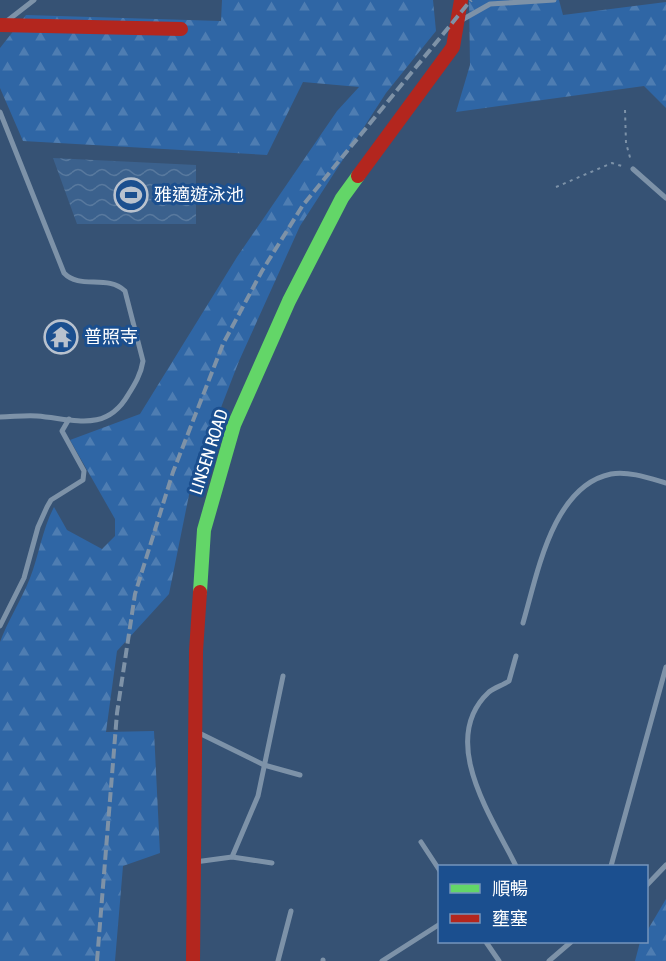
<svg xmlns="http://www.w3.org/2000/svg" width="666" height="961" font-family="'Asap Condensed','Noto Sans TC',sans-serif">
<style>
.forest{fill:url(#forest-firs)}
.water{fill:url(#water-waves)}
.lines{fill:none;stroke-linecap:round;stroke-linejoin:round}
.path{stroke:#7d92a8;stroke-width:2;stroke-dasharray:3 4.5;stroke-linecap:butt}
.lane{stroke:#7d92a8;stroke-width:5}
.fast{stroke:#63d668;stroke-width:14}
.jam{stroke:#b3261e;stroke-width:14}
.rail{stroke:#7e92a7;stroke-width:4;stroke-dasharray:10 4.5;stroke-linecap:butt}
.labels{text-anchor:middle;stroke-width:6;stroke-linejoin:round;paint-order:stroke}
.poi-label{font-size:18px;fill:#fff;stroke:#1b4f8f;text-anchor:start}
.street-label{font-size:18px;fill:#fff;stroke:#1b4f8f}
</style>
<defs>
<pattern id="forest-firs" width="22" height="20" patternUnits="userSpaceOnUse" patternTransform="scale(1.5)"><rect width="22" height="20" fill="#2f66a5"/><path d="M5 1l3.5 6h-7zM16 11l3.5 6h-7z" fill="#4e7db2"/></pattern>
<pattern id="water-waves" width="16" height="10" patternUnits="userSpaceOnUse" patternTransform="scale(1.5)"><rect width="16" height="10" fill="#3b618d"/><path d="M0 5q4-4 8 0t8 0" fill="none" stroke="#58799e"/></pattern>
</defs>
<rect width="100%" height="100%" fill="#365274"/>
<g class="forest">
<path d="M222 0H433L436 31 386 93 300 226 239 361 191 485 169 594 117 651 106 732 154 731 160 853 123 866 115 961H0V642C8 620 21 601 30 578 39 555 42 530 54 507L67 530 102 549 115 536V519L70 440 140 414 237 257 337 111 359 87 303 82 267 155 23 141 0 88V48L26 15 221 21Z"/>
<path d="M469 0H559L563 15 666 2V108L644 86 456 112 470 65Z"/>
<path d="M666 899V961H635L640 942H646L647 931Z"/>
</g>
<path class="water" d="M53 158 196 165V224H77Z"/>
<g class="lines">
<g class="path">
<path d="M625 110 626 143 631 161"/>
<path d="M556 187 612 163 625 167"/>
</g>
<g class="lane">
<path d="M7 21 34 0"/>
<path d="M460 21 490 4 554 0"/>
<path d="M0 112 64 273C80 290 107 274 125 291L143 361C141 374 135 384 128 395 106 433 74 419 37 416 25 415 12 417 0 417"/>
<path d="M633 169 666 198"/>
<path d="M523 623C537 576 552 486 611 474 629 471 649 478 666 483"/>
<path d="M0 626 24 578 38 527 47 507 51 500 83 480 84 471 62 431 69 419"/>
<path d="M197 732 264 765 300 775"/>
<path d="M421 842 440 871"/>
<path d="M232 857 272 863"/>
<path d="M195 862 232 857 258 796 283 676"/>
<path d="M516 866C493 819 437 740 489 692 494 688 503 685 509 681L516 656"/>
<path d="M611 866 666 667"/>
<path d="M646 886 666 865"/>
<path d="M486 942 499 961"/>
<path d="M278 961 291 911"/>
<path d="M323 961V960"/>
<path d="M382 961 440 924"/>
<path d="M549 961 571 942"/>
</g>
<path class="fast" d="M200 592 204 530 234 425 289 301 342 198 358 176"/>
<g class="jam">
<path d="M0 25 181 29"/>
<path d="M358 176 453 47 461 0"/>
<path d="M193 961 196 651 200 592"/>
</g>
<path class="rail" d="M97 961 117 713 135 594 173 472 223 344 262 271 303 205 471 0"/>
</g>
<defs>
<g id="stadium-ring" transform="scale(1.725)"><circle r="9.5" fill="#1b4f8f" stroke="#b9c2ce" stroke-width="1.5"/><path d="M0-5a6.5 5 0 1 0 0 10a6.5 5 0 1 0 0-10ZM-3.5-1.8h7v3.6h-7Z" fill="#b9c2ce"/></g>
<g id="temple-ring" transform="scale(1.725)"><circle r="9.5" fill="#1b4f8f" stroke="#b9c2ce" stroke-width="1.5"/><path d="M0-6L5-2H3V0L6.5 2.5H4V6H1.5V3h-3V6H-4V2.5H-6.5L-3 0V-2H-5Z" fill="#b9c2ce"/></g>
</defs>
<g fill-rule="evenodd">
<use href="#stadium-ring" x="131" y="195"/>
<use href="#temple-ring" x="61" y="337"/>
</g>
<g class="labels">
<g class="poi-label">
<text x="154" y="201">雅適遊泳池</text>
<text x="84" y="343">普照寺</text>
</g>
<g class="street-label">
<text transform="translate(209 452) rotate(-72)" y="6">LINSEN ROAD</text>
</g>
</g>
<rect x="438" y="865" width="210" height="78" fill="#1b4f8f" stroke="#7695bc" stroke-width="1.5"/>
<rect x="450" y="884" width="30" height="9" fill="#63d668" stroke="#7695bc" stroke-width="1.5"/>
<text x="492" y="895" font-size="18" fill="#ffffff">順暢</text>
<rect x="450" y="914" width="30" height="9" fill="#b3261e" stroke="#7695bc" stroke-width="1.5"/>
<text x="492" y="925" font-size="18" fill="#ffffff">壅塞</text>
</svg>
